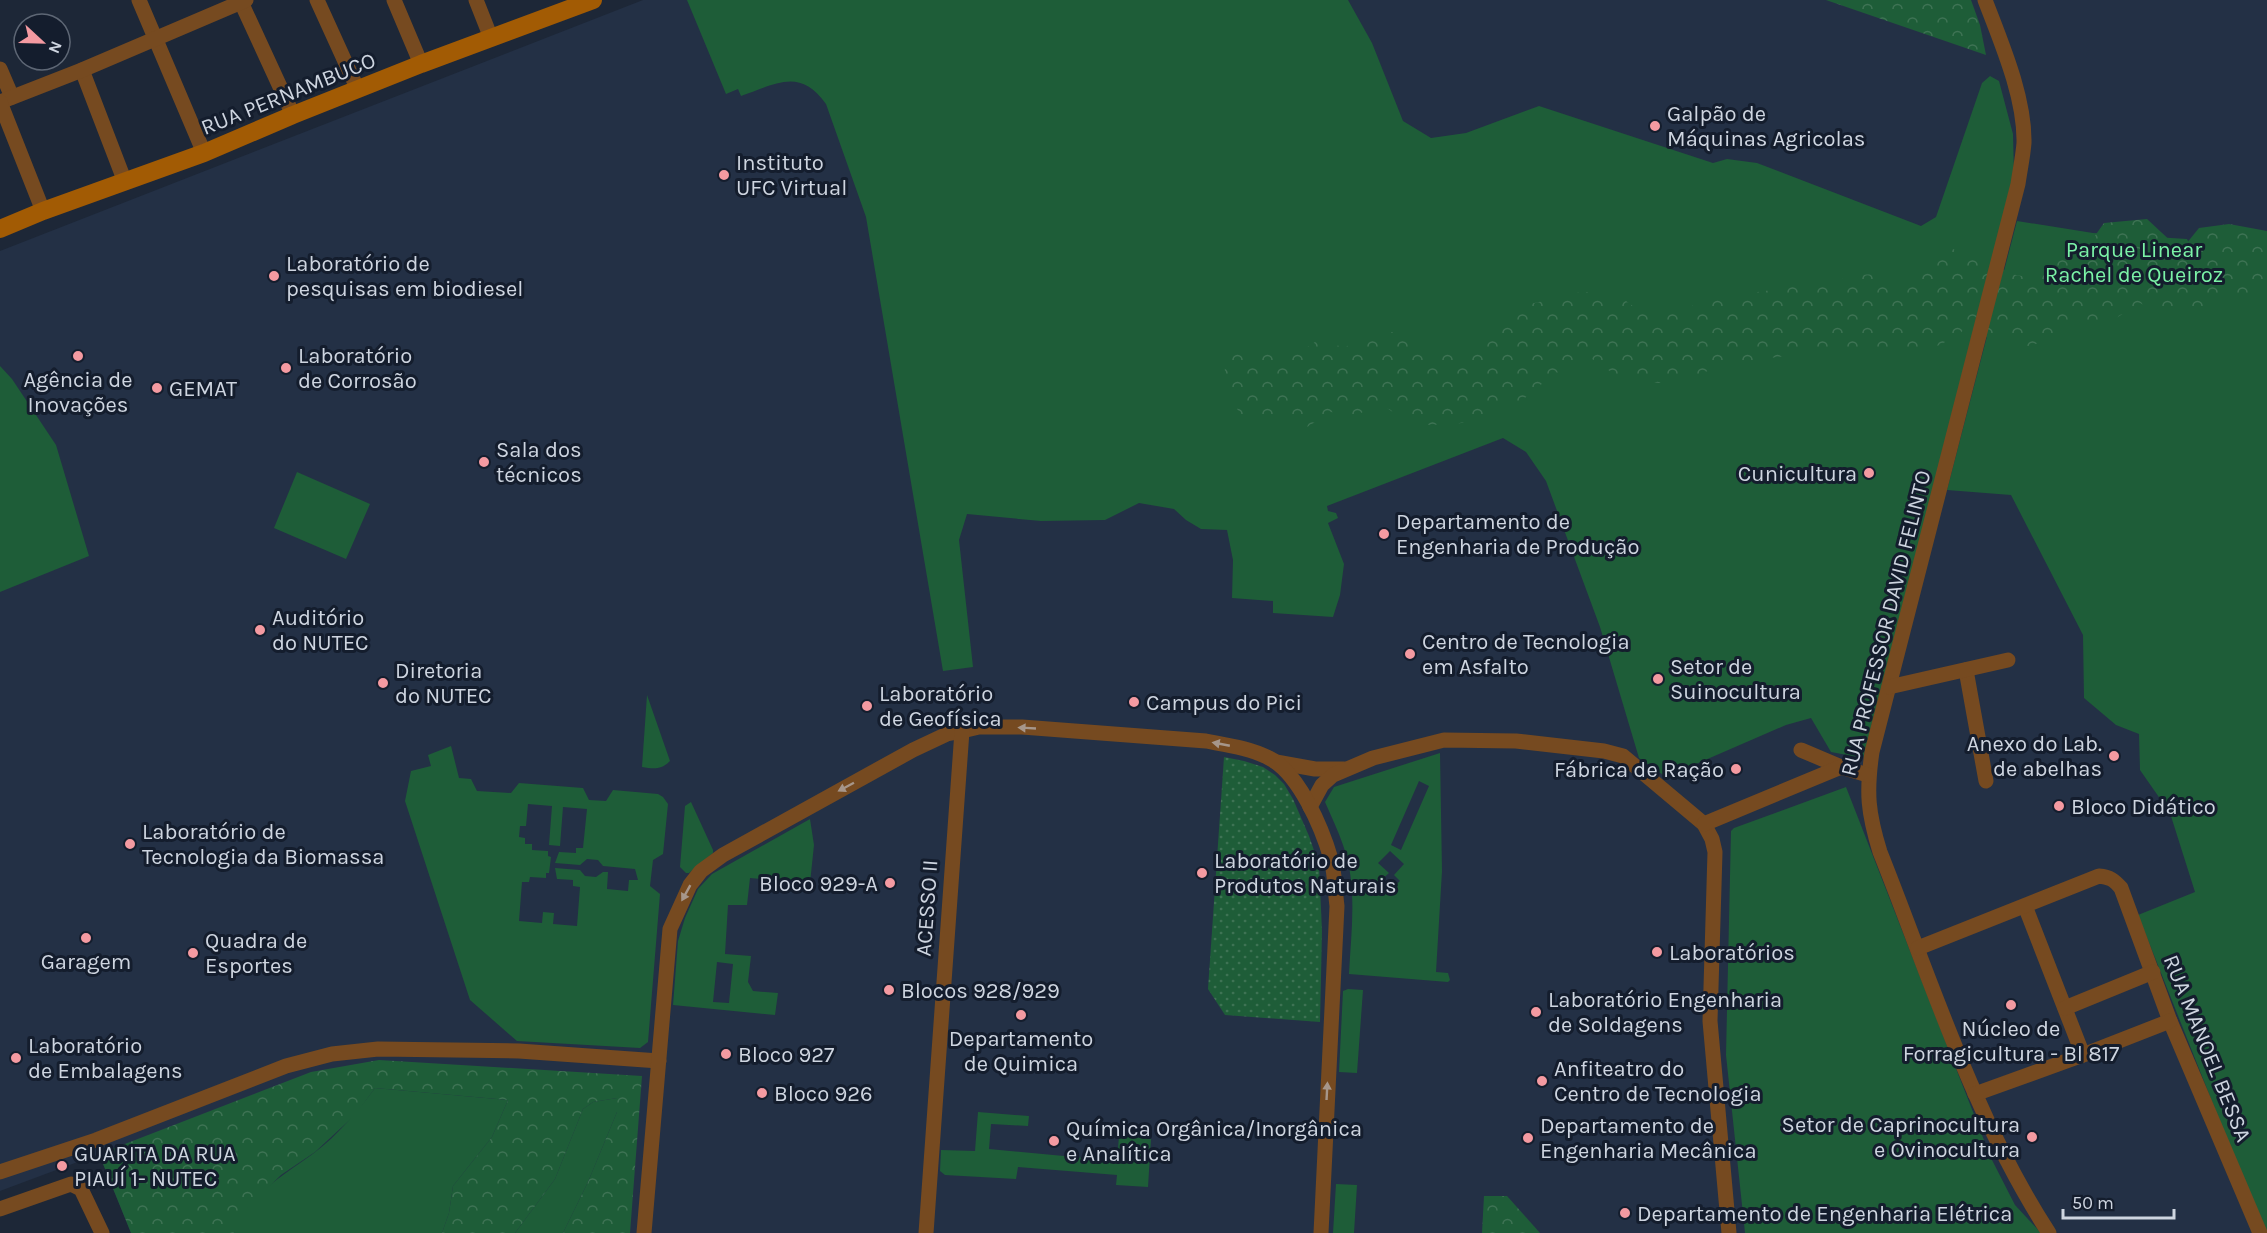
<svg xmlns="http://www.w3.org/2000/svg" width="2267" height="1233" font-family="Karla,sans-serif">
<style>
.built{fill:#233045}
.grass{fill:#1e5d38;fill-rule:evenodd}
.forest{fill:url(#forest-crowns)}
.garden{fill:url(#garden-dots)}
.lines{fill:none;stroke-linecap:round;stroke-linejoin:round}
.street{stroke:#764a20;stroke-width:15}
.secondary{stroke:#a25b04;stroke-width:18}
.oneway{fill:#a6968a}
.poi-dot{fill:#f49aa1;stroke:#141d2d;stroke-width:2}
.labels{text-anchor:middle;stroke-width:6;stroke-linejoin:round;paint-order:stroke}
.street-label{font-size:22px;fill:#ced5e0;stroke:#141d2d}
.poi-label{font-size:22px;fill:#ced5e0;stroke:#141d2d;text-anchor:start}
.park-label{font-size:22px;fill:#7bf3a7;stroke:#141d2d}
</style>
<defs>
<pattern id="forest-crowns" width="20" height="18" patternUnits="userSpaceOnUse" patternTransform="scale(1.5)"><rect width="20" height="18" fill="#1e5d38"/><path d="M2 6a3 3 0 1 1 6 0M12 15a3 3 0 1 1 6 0" fill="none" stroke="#3e7354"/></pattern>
<pattern id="garden-dots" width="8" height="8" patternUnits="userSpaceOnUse" patternTransform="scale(1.5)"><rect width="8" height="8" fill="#1e5d38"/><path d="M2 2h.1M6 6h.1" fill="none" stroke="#3e7354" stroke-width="1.8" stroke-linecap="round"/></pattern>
</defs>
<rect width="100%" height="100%" fill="#1d2737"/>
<path class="built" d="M643 0H2267V1233H131L99 1154 0 1191V251Z"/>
<g class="grass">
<path d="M687 0H1348L1372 43 1403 121 1431 138 1466 133 1539 106 1713 163 1727 159 1757 163 1921 226 1936 217 1982 83 1990 76 1999 81 2013 134 2014 176 1863 758 1831 752 1811 718 1786 725 1666 777 1639 758 1600 627 1546 481 1526 452 1503 438 1327 506 1328 511 1336 513 1338 518 1328 523 1344 564 1340 595 1333 617 1273 613V601L1232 598 1233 560 1227 530 1201 529 1186 520 1174 509 1139 503 1105 520 1041 521 967 514 959 540 973 667 943 671 866 217 826 104C800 67 776 84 741 96L738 89 726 94Z"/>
<path d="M2017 221 2093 233 2187 239 2210 283 2267 292V1233L2223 1129 2138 915 2195 892 2170 813 2140 770 2139 734 2116 725 2084 698 2083 635 2011 495 1947 490Z"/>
<path d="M0 366 12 379 56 445 89 556 0 592Z"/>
<path d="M297 472 370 504 346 559 274 528Z"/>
<path d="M647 695 670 761C661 770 654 769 642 767Z"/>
<path d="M451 746 459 778 471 779 477 791 511 793 519 783 583 788 589 800 606 801 613 790 658 794 663 797 668 804 663 854 653 860 650 886 660 894 648 1042 640 1048 517 1041 470 1000 405 801 411 771 431 766 428 755ZM528 804 552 806 549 845 560 846 563 807 587 809 583 848H576V853L559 852 555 863 580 865 587 859 598 860 603 866 635 869 638 880H629L628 891 607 889 608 872H603L596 877 585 876 580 870 555 868 557 879 573 880V886L580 887 577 926 553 924 554 913 543 912 542 923 519 921 522 882H529L530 877 546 878V873H549L551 857 548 856V851L532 850V844H525V838L519 837 520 826H526Z"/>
<path d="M1440 753 1442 871 1436 972 1448 973 1450 980 1448 982 1349 974C1351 932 1358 886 1343 845 1338 830 1331 816 1325 802L1334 787ZM1419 781 1429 786 1401 850 1391 845ZM1390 851 1404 864 1394 875 1400 881 1390 890 1380 881 1389 873 1378 863Z"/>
<path d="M1846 787 1991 1158 2015 1205 2041 1233H1745L1726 1055 1731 831 1734 828Z"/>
<path d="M691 802 713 850V853L689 873H686L680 867 685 806Z"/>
<path d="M810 819 814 845 810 883 750 878 747 905H728L725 954 751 956 748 982 753 991 778 993 775 1015 673 1005 678 941 685 918 698 889 712 874ZM717 962 733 964 729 1003 713 1002Z"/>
<path d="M1348 989 1363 990 1357 1073 1339 1072 1343 991Z"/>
<path d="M375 1088 508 1100 492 1137 453 1186 449 1213 442 1233H234C240 1200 290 1171 314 1153 338 1135 357 1112 375 1088Z"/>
<path d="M617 1098V1112L588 1182 563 1233H515L555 1179 583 1109 593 1102Z"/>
<path d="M978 1112 1029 1116 1028 1126 991 1124 989 1149 1117 1161 1119 1136 1151 1139 1148 1187 1116 1185 1117 1175 1018 1167 1016 1179 945 1175 940 1171 941 1150 975 1151Z"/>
<path d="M1336 1184 1357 1185 1354 1233H1333Z"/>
</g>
<g class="forest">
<path d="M1826 0H1971L1980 25 1986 55Z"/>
<path d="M2147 219 2175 245 2186 244 2199 228 2229 224 2267 231V301L2232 292C2217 308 2183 315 2161 313 2155 312 2146 306 2140 303L2113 320H2085L2053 339 2028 346 2008 341 1990 339 1971 328 1966 327C1961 334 1954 337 1947 341 1918 358 1887 355 1855 351L1852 347 1811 349 1785 356 1732 363 1693 376 1659 383 1620 378 1592 359 1562 374 1552 371C1532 403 1492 415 1457 424L1448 421C1427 432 1398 418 1381 403L1353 417 1331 412 1304 429 1269 414 1243 416C1225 396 1221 376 1228 351L1246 347H1284L1297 354 1315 342 1346 347 1361 336 1394 332 1429 356 1443 349 1460 354 1481 346 1495 336 1511 308 1548 300 1556 302 1573 293 1601 291 1626 301 1642 313 1658 315 1677 311 1715 298 1772 290 1800 283 1838 281 1851 275 1883 274 1892 288 1905 287 1915 283 1921 274 1951 248 1977 261 1992 263 2011 274 2027 277 2067 254H2082L2104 223Z"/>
<path d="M379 1060 642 1076 630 1233H563L588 1182 617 1112V1098L593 1102 583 1109 555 1179 515 1233H442L449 1213 453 1186 492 1137 508 1100 375 1088 355 1115 315 1152 281 1175 248 1207 234 1233H131L99 1154 311 1072Z"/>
<path d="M1484 1196H1507L1540 1233H1482Z"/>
</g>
<path class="garden" d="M1224 757 1244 761 1263 767 1275 775 1284 784 1293 799 1309 836 1319 865 1322 931 1320 1022 1225 1015 1208 989Z"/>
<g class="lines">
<g class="street">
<path d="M139 0 204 153"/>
<path d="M317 0 358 90"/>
<path d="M394 0 421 64"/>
<path d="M476 0 491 38"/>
<path d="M1985 0C2001 42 2025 97 2024 143 2023 156 2020 170 2018 184L1872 752C1866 793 1868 813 1880 852 1931 980 1974 1118 2049 1233"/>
<path d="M241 2 293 115"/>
<path d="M0 69 12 97"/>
<path d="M82 70 125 182"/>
<path d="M0 102 82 70 246 0"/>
<path d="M0 102 43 211"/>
<path d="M1966 670 1986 781"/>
<path d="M1889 687 2008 660"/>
<path d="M1801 750 1841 767"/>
<path d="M1276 762 1315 769H1344"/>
<path d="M1310 807 1322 785 1333 775 1373 758 1444 740 1516 741 1604 751 1623 756 1704 824 1712 839 1715 852 1710 1021 1729 1233"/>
<path d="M1704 824 1841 767 1868 775"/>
<path d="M2025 906 2083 1055"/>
<path d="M1918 948 2099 876C2110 877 2114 880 2121 888L2170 1021 2260 1233"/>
<path d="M2065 1008 2153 972"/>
<path d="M1975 1094 2083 1055 2170 1021"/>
<path d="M0 1172 96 1140 286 1066 332 1054 378 1049 519 1051 659 1061"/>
<path d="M0 1209 71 1184 81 1189 102 1233"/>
<path d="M644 1233 670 929 690 885 701 871 723 855 913 750 947 734 962 731 979 727H1022L1206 741C1227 745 1250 748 1269 758 1299 773 1322 828 1331 859 1335 874 1335 891 1337 906L1321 1233"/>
<path d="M926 1233 962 731"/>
</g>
<path class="secondary" d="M0 229 43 211 204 153 293 115 421 64 593 0"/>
</g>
<defs><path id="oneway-solid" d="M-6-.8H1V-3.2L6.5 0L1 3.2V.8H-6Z" transform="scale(1.5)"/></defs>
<g class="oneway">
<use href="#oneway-solid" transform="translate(1027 728) rotate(-177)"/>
<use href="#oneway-solid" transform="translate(1221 744) rotate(-169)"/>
<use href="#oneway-solid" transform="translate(846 787) rotate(152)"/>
<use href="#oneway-solid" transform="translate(686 893) rotate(119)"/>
<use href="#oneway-solid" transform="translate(1327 1091) rotate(-87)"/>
</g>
<g class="poi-dot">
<circle cx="1655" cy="126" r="6"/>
<circle cx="724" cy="175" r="6"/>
<circle cx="274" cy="276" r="6"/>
<circle cx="78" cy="356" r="6"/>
<circle cx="286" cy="368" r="6"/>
<circle cx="157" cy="388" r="6"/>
<circle cx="484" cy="462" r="6"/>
<circle cx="1869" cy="473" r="6"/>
<circle cx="1384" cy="534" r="6"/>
<circle cx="260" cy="630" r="6"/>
<circle cx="1410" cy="654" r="6"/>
<circle cx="1658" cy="679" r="6"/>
<circle cx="383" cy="683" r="6"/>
<circle cx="1134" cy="702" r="6"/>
<circle cx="867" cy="706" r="6"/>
<circle cx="2114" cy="756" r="6"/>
<circle cx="1736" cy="769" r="6"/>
<circle cx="2059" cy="806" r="6"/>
<circle cx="130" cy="844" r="6"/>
<circle cx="1202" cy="873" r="6"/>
<circle cx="890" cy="883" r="6"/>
<circle cx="86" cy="938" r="6"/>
<circle cx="1657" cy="952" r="6"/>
<circle cx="193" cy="953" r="6"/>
<circle cx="889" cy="990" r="6"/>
<circle cx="2011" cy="1005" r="6"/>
<circle cx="1536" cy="1012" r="6"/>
<circle cx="1021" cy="1015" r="6"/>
<circle cx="726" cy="1054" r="6"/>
<circle cx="16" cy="1058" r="6"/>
<circle cx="1542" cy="1081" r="6"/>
<circle cx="762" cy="1093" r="6"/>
<circle cx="2032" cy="1137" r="6"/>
<circle cx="1528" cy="1138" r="6"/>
<circle cx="1054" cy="1141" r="6"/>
<circle cx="62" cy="1166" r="6"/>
<circle cx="1625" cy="1213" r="6"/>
</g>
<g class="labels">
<g class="street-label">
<text transform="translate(288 93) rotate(-22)" y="8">RUA PERNAMBUCO</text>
<text transform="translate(1885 623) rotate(-76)" y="8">RUA PROFESSOR DAVID FELINTO</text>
<text transform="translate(926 908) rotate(-86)" y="8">ACESSO II</text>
<text transform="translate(2208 1048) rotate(68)" y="8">RUA MANOEL BESSA</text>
</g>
<g class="poi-label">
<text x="1667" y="121">Galpão de<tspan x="1667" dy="25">Máquinas Agricolas</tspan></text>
<text x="736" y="170">Instituto<tspan x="736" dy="25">UFC Virtual</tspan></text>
<text x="286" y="271">Laboratório de<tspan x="286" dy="25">pesquisas em biodiesel</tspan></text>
<text x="298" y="363">Laboratório<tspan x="298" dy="25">de Corrosão</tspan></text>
<text x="78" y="387" text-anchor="middle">Agência de<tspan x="78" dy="25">Inovações</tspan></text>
<text x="169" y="396">GEMAT</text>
<text x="496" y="457">Sala dos<tspan x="496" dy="25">técnicos</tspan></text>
<text x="1857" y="481" text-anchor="end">Cunicultura</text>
<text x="1396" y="529">Departamento de<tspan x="1396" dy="25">Engenharia de Produção</tspan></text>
<text x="272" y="625">Auditório<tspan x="272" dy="25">do NUTEC</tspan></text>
<text x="1422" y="649">Centro de Tecnologia<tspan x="1422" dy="25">em Asfalto</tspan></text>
<text x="1670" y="674">Setor de<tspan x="1670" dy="25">Suinocultura</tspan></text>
<text x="395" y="678">Diretoria<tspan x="395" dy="25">do NUTEC</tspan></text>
<text x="879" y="701">Laboratório<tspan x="879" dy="25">de Geofísica</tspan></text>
<text x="1146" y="710">Campus do Pici</text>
<text x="2102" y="751" text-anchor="end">Anexo do Lab.<tspan x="2102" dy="25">de abelhas</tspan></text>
<text x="1724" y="777" text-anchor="end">Fábrica de Ração</text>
<text x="2071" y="814">Bloco Didático</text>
<text x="142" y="839">Laboratório de<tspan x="142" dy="25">Tecnologia da Biomassa</tspan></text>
<text x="1214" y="868">Laboratório de<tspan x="1214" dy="25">Produtos Naturais</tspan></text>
<text x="878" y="891" text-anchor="end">Bloco 929-A</text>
<text x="205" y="948">Quadra de<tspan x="205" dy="25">Esportes</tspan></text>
<text x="1669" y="960">Laboratórios</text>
<text x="86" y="969" text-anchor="middle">Garagem</text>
<text x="901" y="998">Blocos 928/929</text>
<text x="1548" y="1007">Laboratório Engenharia<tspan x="1548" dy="25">de Soldagens</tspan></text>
<text x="2011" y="1036" text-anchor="middle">Núcleo de<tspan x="2011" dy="25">Forragicultura - Bl 817</tspan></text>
<text x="1021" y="1046" text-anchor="middle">Departamento<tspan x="1021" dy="25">de Quimica</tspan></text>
<text x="28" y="1053">Laboratório<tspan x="28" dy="25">de Embalagens</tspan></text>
<text x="738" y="1062">Bloco 927</text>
<text x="1554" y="1076">Anfiteatro do<tspan x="1554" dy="25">Centro de Tecnologia</tspan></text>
<text x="774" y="1101">Bloco 926</text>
<text x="2020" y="1132" text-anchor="end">Setor de Caprinocultura<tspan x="2020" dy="25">e Ovinocultura</tspan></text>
<text x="1540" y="1133">Departamento de<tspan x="1540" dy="25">Engenharia Mecânica</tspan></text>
<text x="1066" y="1136">Química Orgânica/Inorgânica<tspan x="1066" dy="25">e Analítica</tspan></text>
<text x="74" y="1161">GUARITA DA RUA<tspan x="74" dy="25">PIAUÍ 1- NUTEC</tspan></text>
<text x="1637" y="1221">Departamento de Engenharia Elétrica</text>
</g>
<g class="park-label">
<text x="2134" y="257">Parque Linear<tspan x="2134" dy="25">Rachel de Queiroz</tspan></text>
</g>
</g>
<g transform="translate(42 42) rotate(112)"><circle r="28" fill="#141d2d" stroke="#5e6775" stroke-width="1.5"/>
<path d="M0-4.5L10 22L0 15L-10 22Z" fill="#f49aa1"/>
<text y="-9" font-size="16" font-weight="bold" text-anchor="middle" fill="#ced5e0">N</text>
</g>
<path d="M2063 1209v9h111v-9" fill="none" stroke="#ced5e0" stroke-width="3"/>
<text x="2072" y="1209" font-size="18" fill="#ced5e0" stroke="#141d2d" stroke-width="4.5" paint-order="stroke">50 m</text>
</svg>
